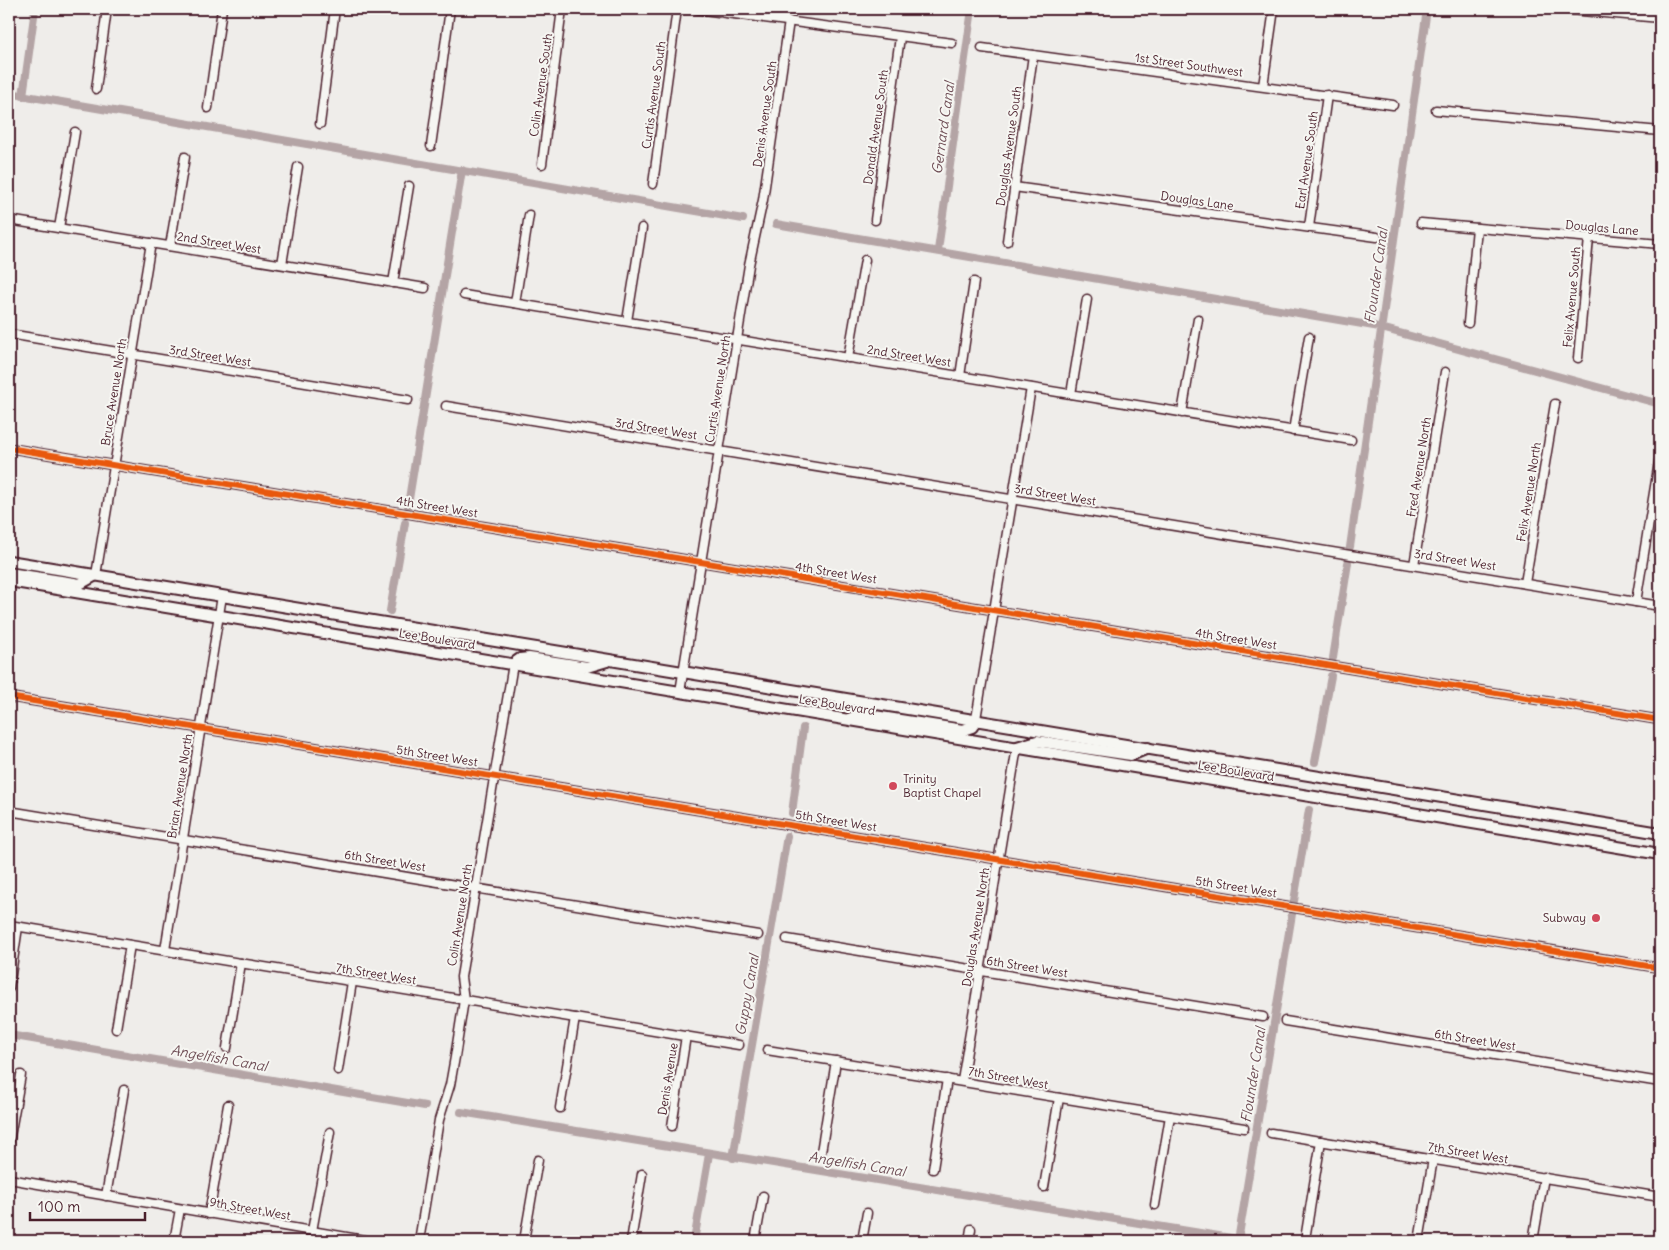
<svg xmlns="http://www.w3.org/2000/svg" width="1669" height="1250" font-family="Delius,sans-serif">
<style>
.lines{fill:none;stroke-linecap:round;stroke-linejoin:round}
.canal{stroke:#b4a4a5;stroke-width:8}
.street-casing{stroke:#4a1f2b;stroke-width:11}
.secondary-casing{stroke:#4a1f2b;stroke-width:14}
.street{stroke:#f6f6f2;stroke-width:8}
.secondary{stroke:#f6f6f2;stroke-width:10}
.cycleway-casing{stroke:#f6f6f2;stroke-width:9}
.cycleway{stroke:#e8590c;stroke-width:6}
.poi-dot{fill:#d1495b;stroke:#f6f6f2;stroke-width:2}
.labels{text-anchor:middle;stroke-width:4;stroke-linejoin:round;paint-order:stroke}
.street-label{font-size:12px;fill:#4a1f2b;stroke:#f6f6f2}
.poi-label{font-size:12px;fill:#4a1f2b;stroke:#f6f6f2;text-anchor:start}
.water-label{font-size:14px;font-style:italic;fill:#6f4e56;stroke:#f6f6f2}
</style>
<rect width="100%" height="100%" fill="#efedea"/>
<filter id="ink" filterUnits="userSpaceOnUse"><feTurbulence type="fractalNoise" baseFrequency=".02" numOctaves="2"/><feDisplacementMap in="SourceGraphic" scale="10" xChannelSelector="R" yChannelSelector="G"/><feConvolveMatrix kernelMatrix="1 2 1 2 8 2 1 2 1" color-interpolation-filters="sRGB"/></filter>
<g filter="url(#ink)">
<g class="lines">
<g class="canal">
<path d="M9 93 743 219"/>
<path d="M23 96 35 9"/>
<path d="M776 224 1374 326 1660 404"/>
<path d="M938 250 972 9"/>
<path d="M408 505 462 170"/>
<path d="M1350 547 1427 9"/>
<path d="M390 611 405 523"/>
<path d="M1333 658 1348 563"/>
<path d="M1315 762 1331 676"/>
<path d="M792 813 803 728"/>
<path d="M1294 901 1309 810"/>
<path d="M9 1035 425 1106"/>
<path d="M461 1112 1249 1241"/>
<path d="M733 1158 787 836"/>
<path d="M694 1241 709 1154"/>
<path d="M1238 1241 1292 914"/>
</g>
<g class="street-casing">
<g id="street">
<path d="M696 9 952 43"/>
<path d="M1559 9 1660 18"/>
<path d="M982 48 1393 105"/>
<path d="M1263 86 1274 9"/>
<path d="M96 89 107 9"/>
<path d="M208 108 222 9"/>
<path d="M1436 110 1660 131"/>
<path d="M320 124 335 9"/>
<path d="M431 146 450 9"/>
<path d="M542 164 562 9"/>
<path d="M653 184 677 9"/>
<path d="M1014 187 1377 237"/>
<path d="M9 220 425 288"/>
<path d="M875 220 900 37"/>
<path d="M1421 223 1660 244"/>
<path d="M1309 227 1327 95"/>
<path d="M59 228 75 132"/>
<path d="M1007 241 1033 55"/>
<path d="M170 246 185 157"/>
<path d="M282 264 298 167"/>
<path d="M393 283 409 186"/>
<path d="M464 295 1351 440"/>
<path d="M515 303 529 215"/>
<path d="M627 321 642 228"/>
<path d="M1468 323 1477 228"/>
<path d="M9 334 408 400"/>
<path d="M848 358 865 260"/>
<path d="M1578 358 1589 238"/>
<path d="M960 376 974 282"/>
<path d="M1071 394 1087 299"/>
<path d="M446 406 1660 606"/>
<path d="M1182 413 1198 319"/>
<path d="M1293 431 1309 337"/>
<path d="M9 448 1660 720"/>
<path d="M1414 565 1445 372"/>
<path d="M96 575 151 243"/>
<path d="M1525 583 1555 404"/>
<path d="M1636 602 1660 456"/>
<path d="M680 692 749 265 763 200 789 21"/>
<path d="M9 697 1660 968"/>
<path d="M976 719 1031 388"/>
<path d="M9 811 758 935"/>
<path d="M9 925 739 1045"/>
<path d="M787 939 1263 1017"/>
<path d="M165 950 222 596"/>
<path d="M9 988 18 927"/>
<path d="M1285 1021 1660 1082"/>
<path d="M116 1029 130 945"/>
<path d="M227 1048 241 963"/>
<path d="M767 1050 1244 1128"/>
<path d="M338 1070 352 982"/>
<path d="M962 1081 1017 747"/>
<path d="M560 1108 575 1018"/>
<path d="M672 1126 686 1036"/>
<path d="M1271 1133 1660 1197"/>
<path d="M9 1142 21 1075"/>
<path d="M821 1152 836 1061"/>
<path d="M933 1169 947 1079"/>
<path d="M9 1179 370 1241"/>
<path d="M1044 1187 1059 1098"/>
<path d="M106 1196 124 1090"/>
<path d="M1155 1205 1170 1116"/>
<path d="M209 1214 228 1105"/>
<path d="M312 1231 330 1132"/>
<path d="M1306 1233 1321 1141"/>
<path d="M174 1241 180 1209"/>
<path d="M419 1241 439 1120 450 1085 455 1057 464 1000 461 977 513 664"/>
<path d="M524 1241 538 1160"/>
<path d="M631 1241 642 1174"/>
<path d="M755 1241 763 1196"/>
<path d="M862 1241 867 1213"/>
<path d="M969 1241 971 1229"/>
<path d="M1419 1241 1433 1159"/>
<path d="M1533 1241 1544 1177"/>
</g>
</g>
<g class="secondary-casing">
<g id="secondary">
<path d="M9 561 1660 833"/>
<path d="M9 573 80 584 96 575"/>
<path d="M9 581 1660 854"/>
<path d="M513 664 520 659 529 658 587 667 607 661"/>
<path d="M849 719 862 714 963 730 972 727 976 719"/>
<path d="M1017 747 1037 741 1131 755 1148 748"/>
</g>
</g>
<use href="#street" class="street"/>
<use href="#secondary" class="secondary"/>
<g class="cycleway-casing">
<g id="cycleway">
<path d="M9 448 1660 720"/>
<path d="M9 697 1660 968"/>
</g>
</g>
<use href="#cycleway" class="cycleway"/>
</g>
</g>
<g class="poi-dot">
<circle cx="893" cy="786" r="5"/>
<circle cx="1596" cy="918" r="5"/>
</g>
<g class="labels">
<g class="street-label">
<text transform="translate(1189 65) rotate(8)" y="4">1st Street Southwest</text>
<text transform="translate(541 85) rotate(-82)" y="4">Colin Avenue South</text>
<text transform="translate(654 95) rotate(-82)" y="4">Curtis Avenue South</text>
<text transform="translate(765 114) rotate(-82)" y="4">Denis Avenue South</text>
<text transform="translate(876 127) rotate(-82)" y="4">Donald Avenue South</text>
<text transform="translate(1009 146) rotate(-82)" y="4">Douglas Avenue South</text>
<text transform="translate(1307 160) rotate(-82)" y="4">Earl Avenue South</text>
<text transform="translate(1197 201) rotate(8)" y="4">Douglas Lane</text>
<text transform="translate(1602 228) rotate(5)" y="4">Douglas Lane</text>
<text transform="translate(219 243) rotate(9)" y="4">2nd Street West</text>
<text transform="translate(1572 297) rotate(-85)" y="4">Felix Avenue South</text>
<text transform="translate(210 356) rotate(9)" y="4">3rd Street West</text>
<text transform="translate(909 356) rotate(9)" y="4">2nd Street West</text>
<text transform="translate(718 389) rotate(-81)" y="4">Curtis Avenue North</text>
<text transform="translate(114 392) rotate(-81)" y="4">Bruce Avenue North</text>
<text transform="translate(656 429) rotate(9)" y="4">3rd Street West</text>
<text transform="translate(1419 467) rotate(-81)" y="4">Fred Avenue North</text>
<text transform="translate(1529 492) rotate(-81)" y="4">Felix Avenue North</text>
<text transform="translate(1055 495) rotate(9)" y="4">3rd Street West</text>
<text transform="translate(437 507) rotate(9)" y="4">4th Street West</text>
<text transform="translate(1455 560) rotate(9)" y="4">3rd Street West</text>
<text transform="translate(836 573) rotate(9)" y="4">4th Street West</text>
<text transform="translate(437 639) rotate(9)" y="4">Lee Boulevard</text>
<text transform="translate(1236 639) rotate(9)" y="4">4th Street West</text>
<text transform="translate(837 705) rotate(9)" y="4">Lee Boulevard</text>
<text transform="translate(437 756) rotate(9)" y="4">5th Street West</text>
<text transform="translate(1236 771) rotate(9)" y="4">Lee Boulevard</text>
<text transform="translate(180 786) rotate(-81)" y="4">Brian Avenue North</text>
<text transform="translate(836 821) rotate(9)" y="4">5th Street West</text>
<text transform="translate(385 861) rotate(9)" y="4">6th Street West</text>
<text transform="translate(1236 887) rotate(9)" y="4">5th Street West</text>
<text transform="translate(460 915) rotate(-81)" y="4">Colin Avenue North</text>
<text transform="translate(976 927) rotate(-81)" y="4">Douglas Avenue North</text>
<text transform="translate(1027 967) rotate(9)" y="4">6th Street West</text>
<text transform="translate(376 974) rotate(9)" y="4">7th Street West</text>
<text transform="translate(1475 1040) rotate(9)" y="4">6th Street West</text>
<text transform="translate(1008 1078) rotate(10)" y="4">7th Street West</text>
<text transform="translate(668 1079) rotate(-81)" y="4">Denis Avenue</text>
<text transform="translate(1468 1153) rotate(9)" y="4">7th Street West</text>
<text transform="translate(250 1209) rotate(10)" y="4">9th Street West</text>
</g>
<g class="poi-label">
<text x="903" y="783">Trinity<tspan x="903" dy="14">Baptist Chapel</tspan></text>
<text x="1586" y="922" text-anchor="end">Subway</text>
</g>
<g class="water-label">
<text transform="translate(943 128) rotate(-82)" y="5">Gernard Canal</text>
<text transform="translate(1376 276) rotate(-82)" y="5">Flounder Canal</text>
<text transform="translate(747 995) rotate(-80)" y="5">Guppy Canal</text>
<text transform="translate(219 1058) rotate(10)" y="5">Angelfish Canal</text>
<text transform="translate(1253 1075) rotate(-81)" y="5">Flounder Canal</text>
<text transform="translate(857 1164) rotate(9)" y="5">Angelfish Canal</text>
</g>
</g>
<rect width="1669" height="1250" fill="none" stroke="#f6f6f2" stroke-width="30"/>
<rect x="15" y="15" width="1639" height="1220" fill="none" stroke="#4a1f2b" stroke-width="2" filter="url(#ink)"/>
<path d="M30 1212v8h115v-8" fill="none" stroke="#4a1f2b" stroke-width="2.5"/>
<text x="38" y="1212" font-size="15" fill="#4a1f2b" stroke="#f6f6f2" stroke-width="4" paint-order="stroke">100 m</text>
</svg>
